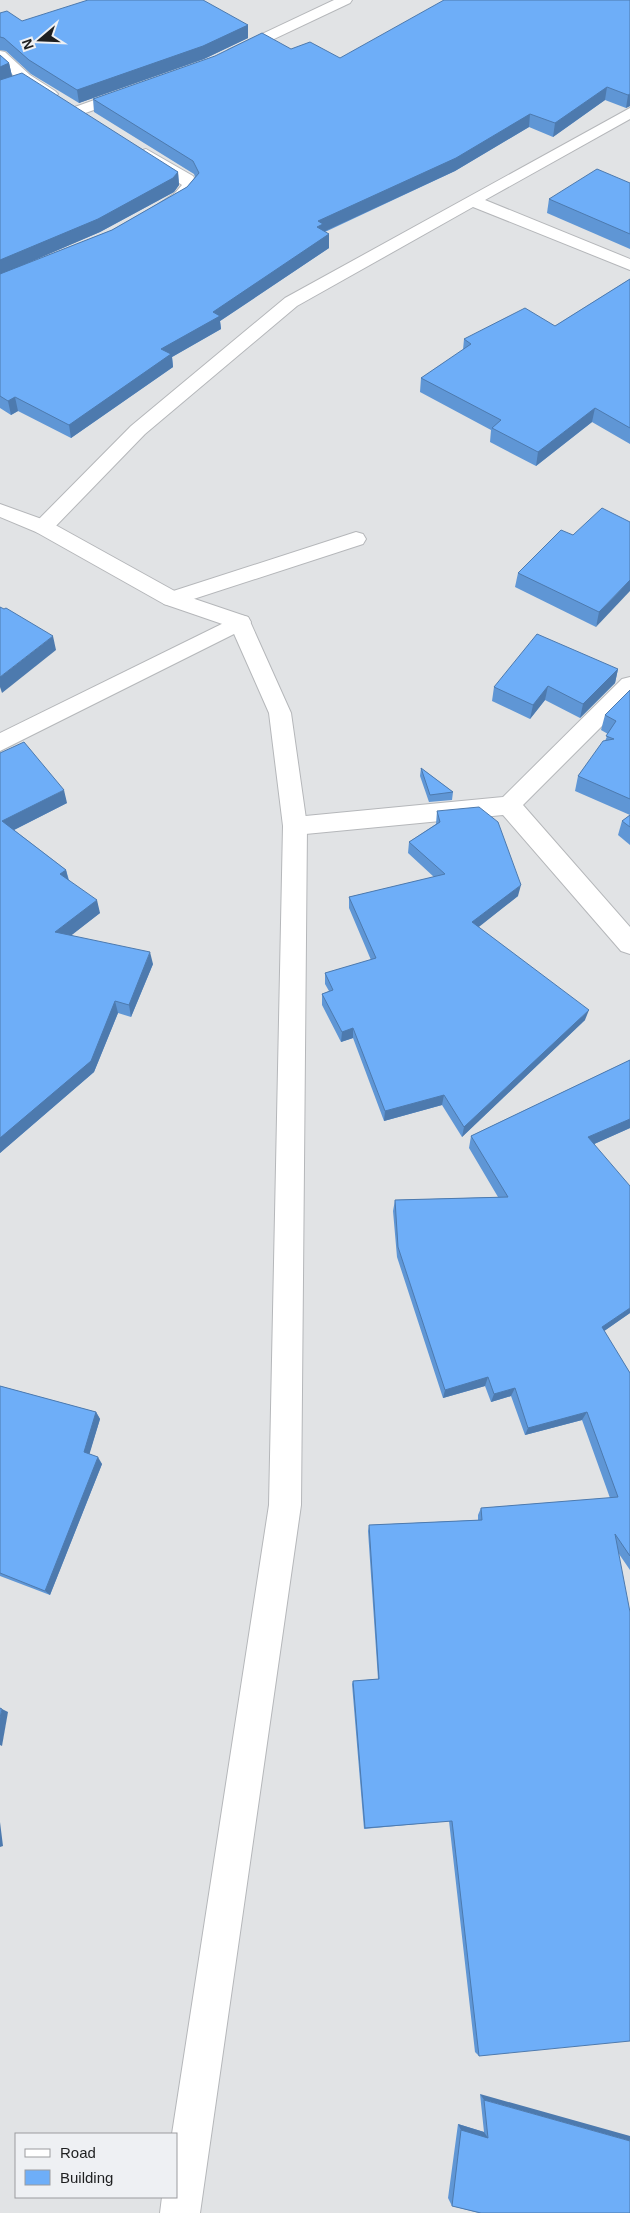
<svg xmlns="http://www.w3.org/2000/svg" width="630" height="2213" font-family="Arial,sans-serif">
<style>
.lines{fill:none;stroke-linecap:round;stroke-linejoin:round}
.minor-casing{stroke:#b5b7ba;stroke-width:2}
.tertiary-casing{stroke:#b5b7ba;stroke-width:2}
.minor{fill:#fff;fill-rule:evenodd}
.tertiary{fill:#fff;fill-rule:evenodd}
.wall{fill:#5f96d5}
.shaded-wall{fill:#4d7aae}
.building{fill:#6eaef8;stroke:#4d7aae}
</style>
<rect width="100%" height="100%" fill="#e1e3e5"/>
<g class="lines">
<g class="minor-casing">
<g id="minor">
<path d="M334 0H352L350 3 238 56H228L226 53 228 50Z"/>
<path d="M0 51 5 52 30 75 55 91 58 94 55 97C39 101 12 74 0 63Z"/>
<path d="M128 88 136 93 133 96 77 116 69 111 72 108Z"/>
<path d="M630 108V119L485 200 630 259V270L473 207 297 306 145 434 50 532 43 534 36 532 33 527 36 522 131 426 285 298Z"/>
<path d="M146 149 193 176 198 185C189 198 173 215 156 211L154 207 175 193 182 185 140 157 138 154 140 151Z"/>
<path d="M356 532 363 534 366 539 363 544 172 606 164 604 161 599 164 594Z"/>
<path d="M240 615 248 617 251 622 248 627 0 751V733Z"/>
<path d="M630 677V698L523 805 630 927V954L621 951 503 815 295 835 286 832 283 826 286 820 295 817 503 797 622 679Z"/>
</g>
</g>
<g class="tertiary-casing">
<path id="tertiary" d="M0 504 50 522 180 594 248 617 291 713 307 826 301 1505 200 2213H160L162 2197H176V2134H172L269 1505 283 826 269 713 231 627 164 604 36 532 0 517Z"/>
</g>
<use href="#minor" class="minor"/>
<use href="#tertiary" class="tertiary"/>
</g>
<g class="wall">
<path d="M630 0V106L626 108 605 100 553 137 529 127 455 171 325 232 329 248 220 321 221 329 172 357 173 367 71 438 18 411 11 415 0 408V55L9 63 12 76 178 172 179 185 174 192 100 232 16 268 112 230 187 187 195 177 194 174 94 112 93 99 291 49 340 58Z"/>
<path d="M0 13 22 21 248 25V38L204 59 79 103 31 74 6 51 0 50Z"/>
<path d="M630 183V249L547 213 549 199Z"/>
<path d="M630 279V444L592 422 536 466 490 442 491 430 420 392 421 378 463 350 464 339 555 326Z"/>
<path d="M630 522 596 627 515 587 518 573 573 535Z"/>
<path d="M618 669 615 683 580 718 545 700 530 719 492 701 494 687Z"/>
<path d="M630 690V815L575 791 578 776 605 741 608 734 601 730 605 715Z"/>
<path d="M0 753 67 803 14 830 66 870 69 880 100 913 71 935 153 964 131 1017 118 1013 94 1072 0 1153Z"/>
<path d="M421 768 453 792 452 800 429 802 420 776Z"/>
<path d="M437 811 518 896 478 927 585 1020 462 1137 442 1105 384 1121 353 1038 341 1042 322 1005V994L329 991 325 984V973L371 960 349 908V897L434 877 408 853 409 842 436 824Z"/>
<path d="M630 815V845L618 835 622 821Z"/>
<path d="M630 1060V1128L594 1144 630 1313 604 1331 630 1373V1570L619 1554 479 2056 475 2052 449 1821 364 1829 352 1684 353 1681 378 1679 368 1531 369 1525 478 1520V1515L481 1508 610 1498 582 1420 525 1435 511 1396 491 1402 485 1386 443 1398 397 1257 393 1211 395 1200 498 1197 469 1148 471 1136Z"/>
<path d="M0 1386 96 1412 100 1419 89 1454 102 1464 50 1595 0 1576Z"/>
<path d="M480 2094 630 2213H479L452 2206 448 2198 458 2124 484 2132Z"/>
</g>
<g class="shaded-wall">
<path d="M248 25V38L204 59 79 103 77 90Z"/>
<path d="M9 63 12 76 0 81V67Z"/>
<path d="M607 87 605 100 553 137 555 123Z"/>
<path d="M630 94V106L626 108 628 95Z"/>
<path d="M530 114 529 127 455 171 323 232 329 234V248L220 321 221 329 172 357 173 367 71 438 69 425 161 349 213 312 317 227 318 221Z"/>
<path d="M178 172 179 185 174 192 100 232 0 275V260Z"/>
<path d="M15 397 18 411 11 415 8 401Z"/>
<path d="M595 408 592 422 536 466 538 452Z"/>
<path d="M630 580V591L596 627 599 612Z"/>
<path d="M53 636 56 650 2 693 0 687V677Z"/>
<path d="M618 669 615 683 580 718 583 704Z"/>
<path d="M548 686 545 700 530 719 533 705Z"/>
<path d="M64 790 67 803 6 834 2 821Z"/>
<path d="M66 870 69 883 60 874Z"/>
<path d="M521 885 518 896 470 934 472 922Z"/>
<path d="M97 900 100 913 59 945 55 932Z"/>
<path d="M150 952 153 964 131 1017 129 1005Z"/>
<path d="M115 1001 118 1013 94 1072 0 1153V1138Z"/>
<path d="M589 1010 585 1020 462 1137 464 1127Z"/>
<path d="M353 1028V1038L341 1042 342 1032Z"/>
<path d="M444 1095 442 1105 384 1121 385 1111Z"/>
<path d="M630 1119V1128L583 1149 588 1137Z"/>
<path d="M630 1308V1313L597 1336 602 1327Z"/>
<path d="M488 1377 485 1386 443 1398 445 1390Z"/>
<path d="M515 1388 511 1396 491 1402 494 1394Z"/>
<path d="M96 1412 100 1419 88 1459 84 1452Z"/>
<path d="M587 1412 582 1420 525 1435 528 1428Z"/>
<path d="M98 1457 102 1464 50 1595 45 1591Z"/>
<path d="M2 1709 8 1712 2 1746 0 1745V1718Z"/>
<path d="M0 1822 3 1846 0 1847Z"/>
<path d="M480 2094 630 2136V2141L484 2100Z"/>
<path d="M458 2124 484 2132 488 2138 461 2130Z"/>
</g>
<g class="building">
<path d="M88 0H203L248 25 203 46 77 90 29 60 4 38 0 37V13L7 11 22 21Z"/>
<path d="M444 0H630V94L628 95 607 87 555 123 530 114 456 158 318 221 323 224 317 227 329 234 213 312 220 316 161 349 171 354 69 425 15 397 8 401 0 396V274L112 230 187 187 199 173 193 161 93 99 215 56 262 33 291 49 310 42 340 58Z"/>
<path d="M0 55 9 63 0 67Z"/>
<path d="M22 73 178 172 173 178 98 219 0 260V80Z"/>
<path d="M597 169 630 183V234L549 199Z"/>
<path d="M630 279V428L595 408 538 452 492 428 501 420 421 378 471 344 464 339 525 308 555 326Z"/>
<path d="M602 508 630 522V580L599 612 518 573 561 530 573 535Z"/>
<path d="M0 607 4 609 6 608 53 636 0 677Z"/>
<path d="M537 634 618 669 583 704 548 686 533 705 494 687Z"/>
<path d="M630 690V799L578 776 603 741 614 739 606 736 616 721 605 715Z"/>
<path d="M24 742 64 790 2 821 66 870 60 874 97 900 55 932 150 952 129 1005 115 1001 91 1061 0 1138V753Z"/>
<path d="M421 768 453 792 430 795Z"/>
<path d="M479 807 498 822 521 885 472 922 589 1010 464 1127 444 1095 385 1111 353 1028 342 1032 322 994 333 990 325 973 376 958 349 897 445 874 409 842 440 822 437 811Z"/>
<path d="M630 815V827L622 821Z"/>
<path d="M630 1060V1119L588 1137 630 1186V1308L602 1327 630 1373V1556L615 1534 630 1612V2041L479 2056 452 1821 365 1828 353 1681 379 1679 369 1525 482 1520 481 1508 618 1497 587 1412 528 1428 515 1388 494 1394 488 1377 445 1390 398 1247 395 1200 508 1197 471 1136Z"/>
<path d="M0 1386 96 1412 84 1452 98 1457 45 1591 0 1573Z"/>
<path d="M0 1708 2 1709 0 1718Z"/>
<path d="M484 2100 630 2141V2213H481L452 2206 461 2130 488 2138Z"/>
</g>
<rect x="15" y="2133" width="162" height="65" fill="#eef0f3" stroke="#9b9c9f"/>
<rect x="25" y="2149" width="25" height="8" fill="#ffffff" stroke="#9b9c9f"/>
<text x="60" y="2158" font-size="15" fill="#1e1f20">Road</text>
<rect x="25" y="2170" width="25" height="15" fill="#6eaef8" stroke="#9b9c9f"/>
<text x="60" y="2183" font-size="15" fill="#1e1f20">Building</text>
<g transform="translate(40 40) rotate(251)" stroke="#eef0f3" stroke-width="4" paint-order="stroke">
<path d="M0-4L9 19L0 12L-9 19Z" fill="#1e1f20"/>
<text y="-8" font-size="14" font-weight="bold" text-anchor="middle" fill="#1e1f20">N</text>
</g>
</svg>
